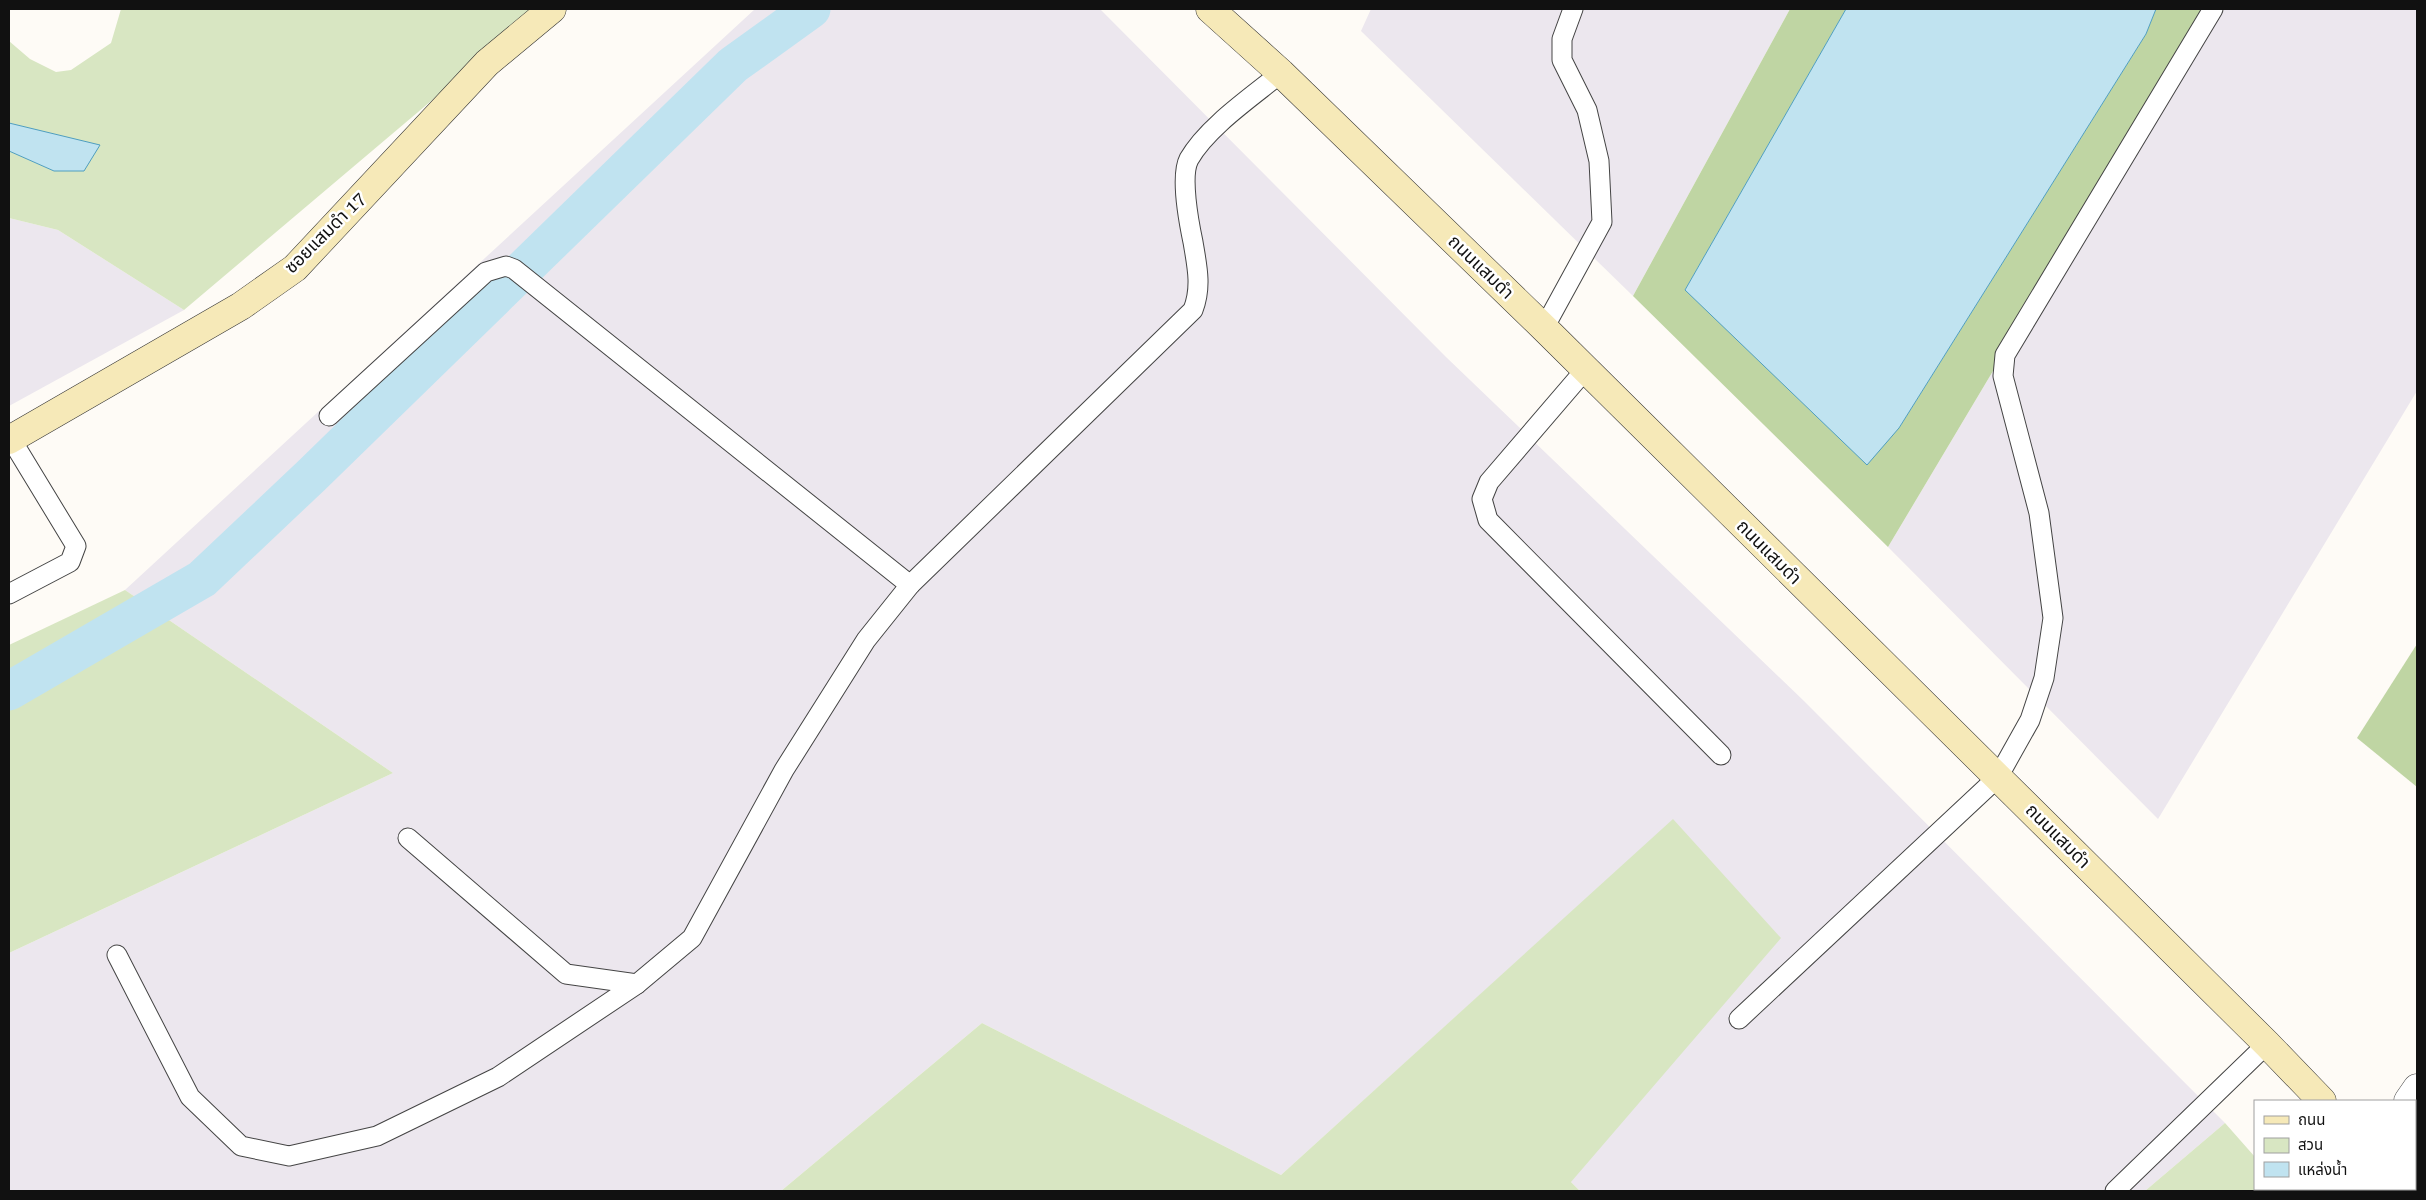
<svg xmlns="http://www.w3.org/2000/svg" width="2426" height="1200" font-family="'Roboto Serif','Noto Sans Thai',serif">
<style>
.industrial{fill:#ece7ee}
.green{fill:#d8e6c2}
.forest{fill:#bfd5a3}
.water{fill:#c0e3f0;stroke:#4f9ebf}
.lines{fill:none;stroke-linecap:round;stroke-linejoin:round}
.canal{stroke:#c0e3f0;stroke-width:39}
.lane-casing{stroke:#444;stroke-width:21}
.street-casing{stroke:#444;stroke-width:29}
.secondary-casing{stroke:#333;stroke-width:29}
.lane{stroke:#fff;stroke-width:19}
.street{stroke:#fff;stroke-width:28}
.secondary{stroke:#f6e9b8;stroke-width:28}
.labels{text-anchor:middle;stroke-width:5;stroke-linejoin:round;paint-order:stroke}
.street-label{font-size:18px;fill:#111;stroke:#fff}
</style>
<rect width="100%" height="100%" fill="#fefbf6"/>
<g class="industrial">
<path d="M755 9H1100L1446 357 1804 701 2225 1123 2145 1191H1580L1571 1182 1673 820 1281 1175 982 1023 781 1191H9V953L393 773 125 590Z"/>
<path d="M1371 9H1790L1633 296 1361 31Z"/>
<path d="M2209 9H2417V391L2158 819 1888 547Z"/>
<path d="M9 218 58 230 184 310 9 406Z"/>
</g>
<g class="green">
<path d="M121 9H540L184 310 58 230 9 218V151L54 171 100 146 9 123V41L30 59 56 72 71 70 111 43Z"/>
<path d="M125 590 393 773 9 953V645Z"/>
<path d="M1673 819 1781 938 1571 1182 1580 1191H781L982 1023 1281 1175Z"/>
<path d="M2225 1123 2255 1157V1189H2283L2285 1191H2145Z"/>
</g>
<g class="forest">
<path d="M1790 9H1846L1685 290 1899 428 2146 34 2156 9H2209L1888 547 1633 296Z"/>
<path d="M2417 644V787L2357 738Z"/>
</g>
<g class="water">
<path d="M1846 9H2156L2146 34 1899 428 1867 465 1685 290Z"/>
<path d="M9 123 100 145 84 171H54L9 151Z"/>
</g>
<g class="lines">
<path class="canal" d="M9 691 202 579 311 476 733 65 811 9"/>
<g class="lane-casing">
<g id="lane">
<path d="M1544 328 1602 222 1599 161 1587 110 1562 60V39L1573 9"/>
<path d="M1585 370 1489 482 1482 499 1488 520 1721 755"/>
<path d="M329 416 486 272 506 266 514 269 910 585"/>
<path d="M9 594 70 562 76 546 11 439"/>
<path d="M408 838 566 974 637 984"/>
<path d="M117 955 190 1097 241 1146 289 1156 377 1136 498 1077 637 984 692 938 784 770 866 640 910 585 1193 310C1202 287 1197 266 1193 242 1189 223 1180 176 1189 159 1207 127 1253 96 1281 73"/>
<path d="M1739 1019 1998 777 2030 720 2044 678 2053 618 2039 513 2003 376 2005 355 2213 9"/>
<path d="M2115 1191 2267 1044"/>
</g>
</g>
<g class="street-casing">
<path id="street" d="M2408 1101 2417 1088"/>
</g>
<g class="secondary-casing">
<g id="secondary">
<path d="M1210 9 1281 73 1544 328 2267 1044 2322 1101"/>
<path d="M9 440 241 306 295 268 487 63 552 9"/>
<path d="M2401 1189 2403 1191"/>
</g>
</g>
<use href="#lane" class="lane"/>
<use href="#street" class="street"/>
<use href="#secondary" class="secondary"/>
</g>
<g class="labels">
<g class="street-label">
<text transform="translate(325 233) rotate(-45)" y="6">ซอยแสมดำ 17</text>
<text transform="translate(1481 267) rotate(44)" y="6">ถนนแสมดำ</text>
<text transform="translate(1769 552) rotate(45)" y="6">ถนนแสมดำ</text>
<text transform="translate(2058 836) rotate(45)" y="6">ถนนแสมดำ</text>
</g>
</g>
<rect width="2426" height="1200" fill="none" stroke="#111111" stroke-width="20"/>
<rect x="2254" y="1100" width="162" height="90" fill="#ffffff" stroke="#a0a0a0"/>
<rect x="2264" y="1116" width="25" height="8" fill="#f6e9b8" stroke="#a0a0a0"/>
<text x="2298" y="1125" font-size="15" fill="#111111">ถนน</text>
<rect x="2264" y="1138" width="25" height="15" fill="#d8e6c2" stroke="#a0a0a0"/>
<text x="2298" y="1150" font-size="15" fill="#111111">สวน</text>
<rect x="2264" y="1162" width="25" height="15" fill="#c0e3f0" stroke="#a0a0a0"/>
<text x="2298" y="1175" font-size="15" fill="#111111">แหล่งน้ำ</text>
</svg>
